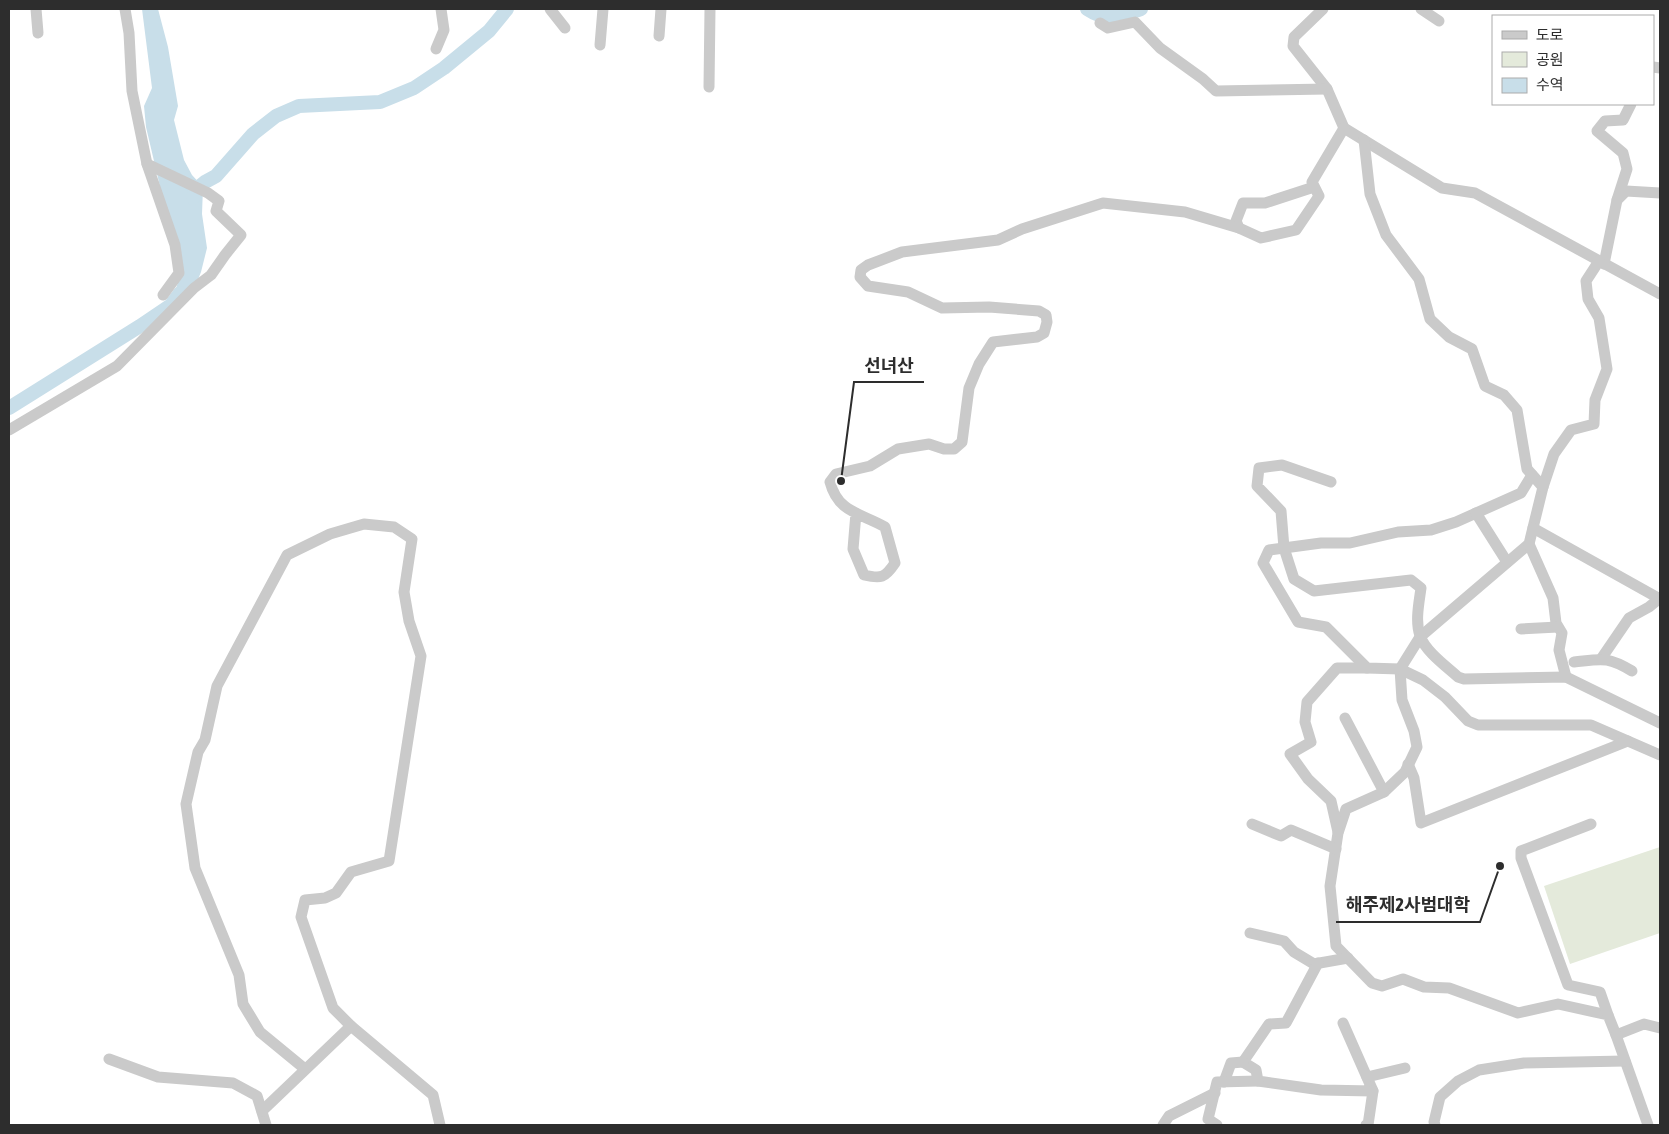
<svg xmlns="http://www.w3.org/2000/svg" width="1669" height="1134" font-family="'Asap Condensed','Noto Sans KR',sans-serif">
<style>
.green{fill:#e4eadb}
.water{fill:#c8dee9}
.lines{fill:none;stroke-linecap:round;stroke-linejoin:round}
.river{stroke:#c8dee9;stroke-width:14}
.minor{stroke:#cacaca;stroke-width:11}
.leader{fill:none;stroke:#2d2d2d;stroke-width:2}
.callout-dot{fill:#2d2d2d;stroke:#fff;stroke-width:2}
.callout-label{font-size:18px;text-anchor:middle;font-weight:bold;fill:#2d2d2d;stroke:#fff;stroke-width:5;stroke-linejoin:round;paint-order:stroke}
</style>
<rect width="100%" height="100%" fill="#fff"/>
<path class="green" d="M1660 847V933L1570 964 1544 886Z"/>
<path class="water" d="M142 9H158L168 47 178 106 174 120 184 160 192 175 203 187 202 214 207 248 201 272 197 282 171 305 182 269 162 195 146 127 144 106 152 88Z"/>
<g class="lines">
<g class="river">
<path d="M1087 9C1108 23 1119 16 1141 9"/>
<path d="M193 198 195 190 205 182 216 176 253 134 276 116 299 106 380 102 414 88 444 68 489 31 507 9"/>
<path d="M9 408 140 326 171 305 180 293"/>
</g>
<g class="minor">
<path d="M36 9 38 33"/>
<path d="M125 9 129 33 132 91 147 164"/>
<path d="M550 9 565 28"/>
<path d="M1323 9 1294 37 1293 46 1327 89 1344 128 1442 188 1475 193 1660 294"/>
<path d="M1421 9 1439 21"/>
<path d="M1100 23 1108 28 1135 22 1160 48 1203 79 1216 91 1327 89"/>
<path d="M659 36 661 9"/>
<path d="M600 45 603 9"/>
<path d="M436 49 444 30 441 9"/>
<path d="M1653 67 1660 68"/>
<path d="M709 87 710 9"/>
<path d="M1364 140 1370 194 1386 235 1419 279 1430 319 1449 337 1472 349 1485 386 1504 395 1517 410 1527 469 1543 487 1529 544 1420 637 1400 669 1402 700 1414 731 1417 747 1405 772 1384 792 1346 809 1338 833 1330 886 1336 946 1372 983 1382 986 1403 979 1424 987 1449 988 1518 1013 1558 1004 1608 1015 1616 1035 1644 1024 1660 1028"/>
<path d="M1314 187 1265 203H1243L1236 221 1239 228 1261 238 1296 230 1319 196 1312 182 1344 128"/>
<path d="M1617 200 1627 169 1623 153 1597 131 1605 121 1623 120 1631 104"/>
<path d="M1604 264 1617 200 1626 191 1660 193"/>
<path d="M9 430 117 366 194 288 211 275 225 255 241 235 216 211 219 201 208 193 147 164 175 245 179 273 163 295"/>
<path d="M1532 475 1521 493 1456 522 1431 530 1398 532 1350 543H1321L1269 550 1263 563 1298 622 1326 627 1367 668 1400 669 1423 680 1445 697 1468 721 1478 725H1591L1660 755"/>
<path d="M1331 482 1282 465 1259 468 1257 486 1281 511 1284 548 1294 579 1314 591 1411 580 1421 588C1419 603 1415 621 1420 636 1426 652 1446 666 1458 677L1464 679 1566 677 1660 723"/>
<path d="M1543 487 1554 454 1571 430 1594 424 1595 400 1607 369 1599 318 1588 299 1586 281 1599 261"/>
<path d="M856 513 853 549 864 575C881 579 885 578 895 563L885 527C861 513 838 513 830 482L836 474 870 466 898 449 929 444 944 449H954L962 442 969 388 979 364 993 342 1037 337 1044 333 1047 322 1046 315 1039 311 989 307 942 308 908 292 868 286 860 277 861 270 868 265 902 252 998 240 1022 229 1103 203 1185 212 1239 228"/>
<path d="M1476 513 1507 562"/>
<path d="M1533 528 1660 599"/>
<path d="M1529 544 1553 598 1556 623 1562 633 1559 650 1566 677"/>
<path d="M1521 629 1558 627"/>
<path d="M1601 659 1629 618 1649 607 1660 598"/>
<path d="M1574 662C1602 659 1607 656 1632 671"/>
<path d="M1345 718 1384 792"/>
<path d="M1408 764 1414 778 1421 823 1628 741"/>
<path d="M1252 824 1281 836 1291 830 1336 849"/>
<path d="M1591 824 1521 851V858L1568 985 1600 992 1608 1015"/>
<path d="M1338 832 1331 801 1308 779 1290 754 1311 742 1305 722 1307 702 1337 668H1367"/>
<path d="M1250 933 1284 941 1294 952 1314 964 1348 958"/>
<path d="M1318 963 1286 1023 1269 1024 1243 1062 1256 1070 1258 1081 1321 1090 1373 1091 1343 1023"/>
<path d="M1616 1035 1648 1125"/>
<path d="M109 1059 158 1077 233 1083 257 1096 266 1125"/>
<path d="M305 1069 260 1032 243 1004 239 975 195 868 186 804 198 752 205 740 217 686 287 555 330 534 364 524 394 527 412 539 404 592 409 621 421 656 389 861 351 872 336 893 325 898 305 900 301 917 333 1008 351 1026 433 1095 440 1125"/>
<path d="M1367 1077 1405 1068"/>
<path d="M1224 1082 1231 1063 1243 1062"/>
<path d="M262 1111 351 1026"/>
<path d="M1163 1125 1169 1116 1215 1093"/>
<path d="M1217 1125 1208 1119 1217 1082 1258 1081"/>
<path d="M1366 1125H1368L1373 1091"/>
<path d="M1435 1125 1434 1122 1440 1097 1458 1081 1479 1070 1524 1063 1625 1061"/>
</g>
</g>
<path class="leader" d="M841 481L854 382H924M1500 866L1480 922H1336"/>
<g class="callout-dot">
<circle cx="841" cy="481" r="5"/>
<circle cx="1500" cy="866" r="5"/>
</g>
<g class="callout-label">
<text x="889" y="372">선녀산</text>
<text x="1408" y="911">해주제2사범대학</text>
</g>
<rect width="1669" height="1134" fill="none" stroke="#2d2d2d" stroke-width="20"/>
<rect x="1492" y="15" width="162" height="90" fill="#ffffff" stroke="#ababab"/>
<rect x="1502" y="31" width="25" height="8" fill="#cacaca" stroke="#ababab"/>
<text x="1536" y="40" font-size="15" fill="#2d2d2d">도로</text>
<rect x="1502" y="52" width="25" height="15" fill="#e4eadb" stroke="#ababab"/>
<text x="1536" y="65" font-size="15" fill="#2d2d2d">공원</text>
<rect x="1502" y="78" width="25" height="15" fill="#c8dee9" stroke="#ababab"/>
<text x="1536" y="90" font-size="15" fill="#2d2d2d">수역</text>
</svg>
